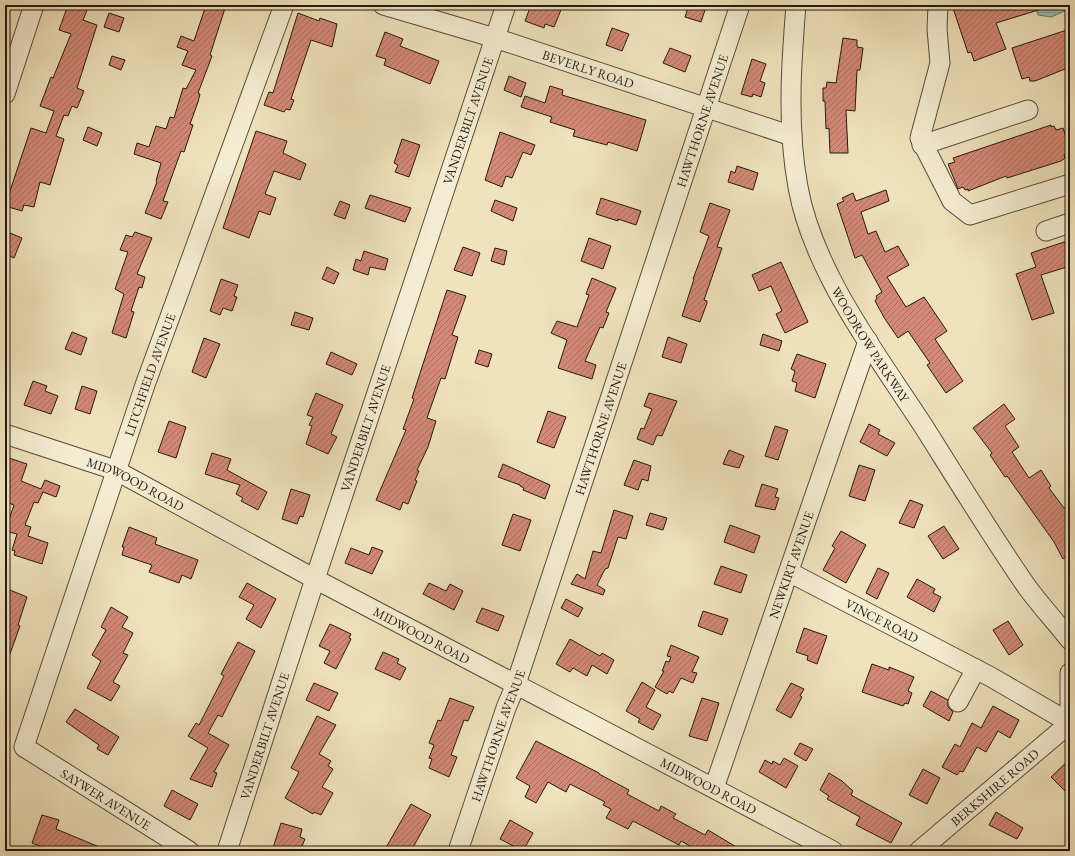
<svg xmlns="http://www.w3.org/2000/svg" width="1075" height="856" font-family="'EB Garamond',serif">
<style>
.water{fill:url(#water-rules);stroke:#6b7b73}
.building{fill:url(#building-hatch);stroke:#24190f}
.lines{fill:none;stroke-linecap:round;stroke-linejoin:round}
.minor-casing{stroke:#574c3a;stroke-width:21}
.minor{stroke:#f5edd3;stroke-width:19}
.labels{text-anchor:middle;stroke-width:3.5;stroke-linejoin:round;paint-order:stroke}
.street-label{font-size:13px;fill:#24190f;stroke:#f5edd3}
</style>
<defs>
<pattern id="water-rules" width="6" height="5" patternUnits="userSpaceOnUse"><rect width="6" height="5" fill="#9bbdb5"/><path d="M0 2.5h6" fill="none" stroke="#85a29a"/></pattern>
<pattern id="building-hatch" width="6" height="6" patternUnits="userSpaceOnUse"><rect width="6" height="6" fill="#d38976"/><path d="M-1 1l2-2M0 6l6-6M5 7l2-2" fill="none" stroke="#ab6f5f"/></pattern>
</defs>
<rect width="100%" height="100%" fill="#f0e3bc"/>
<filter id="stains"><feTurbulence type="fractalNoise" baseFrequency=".005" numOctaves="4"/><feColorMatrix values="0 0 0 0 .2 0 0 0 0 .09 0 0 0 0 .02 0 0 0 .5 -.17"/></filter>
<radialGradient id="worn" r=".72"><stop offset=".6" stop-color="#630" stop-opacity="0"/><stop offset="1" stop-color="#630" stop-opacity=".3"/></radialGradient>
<path class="water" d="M1035 5H1070V9L1051 17 1038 15Z"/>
<g class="building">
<path d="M68 5H79L88 8 83 20 97 25 77 88 84 91 77 108 72 106 68 116 64 115 56 136 64 139 50 185 40 182 34 207 24 205 22 211 5 206 31 128 46 133 54 111 40 106 51 77 53 78 71 34 59 30Z"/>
<path d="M206 5H226L210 55 212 56 198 93 200 94 198 102 190 124 193 125 184 152 181 151 163 201 168 202 161 219 145 213 157 182 156 181 161 163 134 154 137 143 149 147 156 126 166 129 170 117 174 118 183 88 186 89 196 70 182 65 188 51 177 47 181 36 194 41Z"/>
<path d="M531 5H563L554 27 545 24 544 28 525 21Z"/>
<path d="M689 5 706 7 701 22 685 17Z"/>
<path d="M952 5H1044L1045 8 996 23 1006 49 974 61 971 52 968 53Z"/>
<path d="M109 13 124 18 119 32 104 27Z"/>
<path d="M298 13 319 21 320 18 337 24 332 47 311 40 291 99 294 100 290 110 286 109 284 112 264 105 269 92 273 93Z"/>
<path d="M612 28 629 34 622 51 606 45Z"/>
<path d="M1070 29V67L1035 81H1030L1029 77 1022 79 1012 48Z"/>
<path d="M385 32 403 39 400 46 439 61 430 84 384 65 386 59 376 56Z"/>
<path d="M843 38 857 40V47L863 48 860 70H857L855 111 846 110 848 153H830L829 128 826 129 825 101H823V88H826L827 82 836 83Z"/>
<path d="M670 48 691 56 685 72 663 63Z"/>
<path d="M112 56 125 60 121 70 109 65Z"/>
<path d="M752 59 766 64 760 81 765 83 761 97 753 94 752 97 741 94Z"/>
<path d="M509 76 526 83 521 97 504 90Z"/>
<path d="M550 86 563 90 562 95 646 120 637 151 608 142 607 145 573 136 575 130 550 122 552 117 521 107 525 96 545 103Z"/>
<path d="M1051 125V127L1054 126 1056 130 1063 128 1070 148V152L1064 155 1065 158 1061 161 1007 178 1006 176 968 191V189L965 190 963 187 958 189 948 164 955 162 953 158Z"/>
<path d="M88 127 102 133 97 146 83 140Z"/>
<path d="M256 131 287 141 283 153 306 164 300 180 274 171 265 194 276 198 270 215 259 211 249 238 223 228Z"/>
<path d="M500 132 535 145 531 155 523 152 512 178 506 176 502 187 485 180Z"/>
<path d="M402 139 420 145 409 177 395 172 398 165 394 163Z"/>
<path d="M737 166 758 173 753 190 728 182 731 171 735 173Z"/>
<path d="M886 190 889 201 861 212 868 234 876 231 885 252 898 246 909 265 887 277 906 307 924 297 947 331 935 339 963 381 946 393 927 365 930 363 908 331 898 338 885 319 875 301 877 298 876 296 882 292 862 255 855 258 837 204 844 201 842 198 853 193 856 201Z"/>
<path d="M370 195 411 208 405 222 365 208Z"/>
<path d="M601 198 641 211 636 225 618 219V221L596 214Z"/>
<path d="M495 200 517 208 513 221 491 211Z"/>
<path d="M340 201 350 205 345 219 334 215Z"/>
<path d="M710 203 730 210 717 247 722 248 704 300 707 301V303L700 322 682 316 694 279H693L709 236 700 232Z"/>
<path d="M5 231 22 238 14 258 5 254Z"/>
<path d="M135 232 152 238 137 274 145 277 142 288 139 287 131 311 134 312 126 338 112 333 124 294 115 289 128 252 120 250 126 235 132 237Z"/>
<path d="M589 238 611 246 603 269 581 261Z"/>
<path d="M1070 240V266L1041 275 1054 313 1032 320 1016 274 1036 267 1031 253Z"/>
<path d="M463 247 480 253 472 276 454 270Z"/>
<path d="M495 248 507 251 504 265 491 261Z"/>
<path d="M364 251 388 259 385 270 370 267 368 275 353 270 356 259 361 261Z"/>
<path d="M781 262 808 322 785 333 776 314 782 311 771 286 759 291 752 275Z"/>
<path d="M327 267 339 273 334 284 322 279Z"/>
<path d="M592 278 616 288 606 312 609 313 603 328 600 327 585 361 596 365 592 379 558 368 567 340 551 333 557 321 577 327 589 295 586 294Z"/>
<path d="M221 279 238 285 234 296 237 297 232 311 223 308 220 315 210 311Z"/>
<path d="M447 290 466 296 452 335 458 337 445 379 441 378 427 418 436 421 428 447 417 470 419 471 415 480 417 481 408 504 403 502 400 510 376 500 406 430 403 429 414 399 412 398Z"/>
<path d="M295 312 313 318 309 330 291 325Z"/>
<path d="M72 332 87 338 81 355 65 349Z"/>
<path d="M763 334 782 341 779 351 760 345Z"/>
<path d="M668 337 687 344 681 363 662 357Z"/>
<path d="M204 338 220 344 206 378 192 372Z"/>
<path d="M479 350 492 354 488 367 475 363Z"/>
<path d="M331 352 357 364 352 375 326 364Z"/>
<path d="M797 354 826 364 815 398 795 391 797 383 792 381 795 371 791 369Z"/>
<path d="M33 381 47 386 45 391 58 396 51 414 24 405Z"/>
<path d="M82 386 97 391 90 414 75 409Z"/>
<path d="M316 393 343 405 331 434 337 437 328 454 306 444 312 426 309 425 313 417 307 415Z"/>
<path d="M649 393 677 401 662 436 657 435 653 445 637 439 641 428 644 429 652 409 644 406Z"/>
<path d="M1004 404 1015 419 1005 426 1019 447 1012 452 1029 478 1041 470 1051 486 1049 488 1064 508 1070 504V554L1063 559 1054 542 1007 476 1005 477 990 455 992 453 973 428Z"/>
<path d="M548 411 566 417 554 448 537 442Z"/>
<path d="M169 421 186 427 176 458 158 452Z"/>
<path d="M869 424 880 430 878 434 895 443 887 456 860 442Z"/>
<path d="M775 426 788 430 778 460 765 456Z"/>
<path d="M729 450 744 456 739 468 723 464Z"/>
<path d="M212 453 231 459 227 470 267 492 258 510 241 501 243 498 236 494 240 485 205 474Z"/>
<path d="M9 458 27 464 21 481 41 489 45 480 60 486 56 497 43 492 38 503 34 502 25 525 31 527 28 536 48 543 42 564 14 555 15 551 12 550 17 534 5 531 14 505 6 502 9 493 5 491V469Z"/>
<path d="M634 460 651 466 648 481 642 479 638 490 624 485Z"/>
<path d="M503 464 550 485 545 499 523 490 524 488 520 486V485L498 477Z"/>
<path d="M859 465 875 470 865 501 849 496Z"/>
<path d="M762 484 778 489 775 497 779 498 775 510 755 506Z"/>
<path d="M291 489 310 495 303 517 300 516 297 524 282 519Z"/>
<path d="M910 500 923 505 914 528 899 523Z"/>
<path d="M614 510 633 516 626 539 618 537 608 568 605 569 597 585 605 590 603 595 571 584 577 574 585 579 593 551 601 553Z"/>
<path d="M650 513 667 518 663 530 646 525Z"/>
<path d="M513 514 531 520 520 551 502 545Z"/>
<path d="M730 525 760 536 754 553 724 542Z"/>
<path d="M944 526 959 549 943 559 928 536Z"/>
<path d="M129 527 157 538 155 544 198 560 191 579 182 575 179 583 149 572 152 565 122 555 124 547H122Z"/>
<path d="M841 531 866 545 846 583 823 570 835 548 832 546Z"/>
<path d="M372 547 383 551 372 574 345 563 351 548 369 555Z"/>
<path d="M721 566 747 575 741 593 714 584Z"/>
<path d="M878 568 889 573 877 599 866 593Z"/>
<path d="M917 579 935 589 933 593 941 597 934 612 907 597Z"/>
<path d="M247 583 276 599 261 628 246 619 254 605 239 597Z"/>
<path d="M429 583 446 591 450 584 463 591 454 610 423 594Z"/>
<path d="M5 588 27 597 18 625 20 626 6 665H5Z"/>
<path d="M566 599 583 608 578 617 561 608Z"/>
<path d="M111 607 128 617 122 627 133 633 123 653 128 655 113 682 120 686 111 701 87 688 101 661 92 655 106 630 101 627Z"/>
<path d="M482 608 504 616 498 631 476 622Z"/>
<path d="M703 611 728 619 722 635 698 626Z"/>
<path d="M1008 621 1023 645 1009 655 993 630Z"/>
<path d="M330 624 351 634 349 638 351 639 336 669 324 663 330 651 319 646Z"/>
<path d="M804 628 827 636 817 664 807 660 808 656 796 652Z"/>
<path d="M570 639 600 656 602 653 614 660 607 674 592 665 587 676 573 668 570 672 556 664Z"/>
<path d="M238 642 255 651 222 717 218 715 208 733 229 745 214 772 217 773 212 787 190 779 208 748 188 736 196 723 199 725 224 676 221 674Z"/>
<path d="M671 645 699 657 692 672 697 673 693 683 681 678 673 693 669 691 667 694 655 687 664 671H662L666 661 669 662 671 657 667 656Z"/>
<path d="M383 652 399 659 397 663 406 668 400 680 375 669Z"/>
<path d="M872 664 889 670V667L914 677 908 691 912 693 908 704 905 703 903 706 862 692Z"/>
<path d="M642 682 655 690 646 707 661 715 653 730 638 722 640 719 626 711Z"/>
<path d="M314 683 338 693 329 711 306 700Z"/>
<path d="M791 683 804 689 800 696 802 697 791 718 776 710Z"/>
<path d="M931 691 948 700V707L953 712 949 721 923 706Z"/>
<path d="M450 698 474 707 468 721 464 720 451 755 457 757 449 777 429 768 432 759 429 758 434 745 429 743 438 720 441 721Z"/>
<path d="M702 698 719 703 707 741 689 736Z"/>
<path d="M993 706 1019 720 1010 738 998 731 986 752 977 747 963 772 960 771 957 775 942 767 955 744 960 747 972 723 981 728Z"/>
<path d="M75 709 119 737 108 755 97 749 99 745 66 722Z"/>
<path d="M317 716 336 725 319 754 331 761 328 766 333 769 322 787 333 793 321 815 314 812 313 814 285 798 299 772 291 768Z"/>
<path d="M536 741 599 773V774L629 790 627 794 659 811 661 806 676 814 673 818 705 835 708 830 743 851H699L681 841 679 845 633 821 628 829 606 818 611 809 603 805 605 802 570 784 566 792 548 782 536 803 525 797 530 786 516 778Z"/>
<path d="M800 743 813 749 806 761 794 754Z"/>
<path d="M784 758 798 766 786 788 759 772 765 760 772 764 773 761 780 765Z"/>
<path d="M1070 759V796L1051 777Z"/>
<path d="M923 769 940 778 927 804 909 795Z"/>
<path d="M829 773 842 781 853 791 851 795 902 823 891 843 856 825 860 817 827 799 829 796 820 790Z"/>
<path d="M172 790 198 804 190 820 164 806Z"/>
<path d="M411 804 431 815 411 851H384Z"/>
<path d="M996 812 1023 828 1017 839 989 825Z"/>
<path d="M42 815 59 820 56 829 109 851H54L32 843Z"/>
<path d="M510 820 533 833 523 851 500 839Z"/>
<path d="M281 823 302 829 300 837 305 839 300 851H272Z"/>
</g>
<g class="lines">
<g class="minor-casing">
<g id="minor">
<path id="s1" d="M383 5 495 38 792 136"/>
<path id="s2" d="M796 5C791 65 787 128 798 187 813 272 878 356 924 427 958 481 991 535 1027 587 1040 605 1056 622 1070 640"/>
<path d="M938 5 937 29 940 63 920 138 952 201 970 215 1070 184"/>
<path d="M5 94 34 5"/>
<path d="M922 145 1028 110"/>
<path d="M1046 231 1070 223"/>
<path id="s3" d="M5 434 115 470 315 579 833 851"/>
<path id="s4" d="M789 572 991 677 1070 723"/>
<path d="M958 702 976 669"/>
<path d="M1070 723V673"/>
<path id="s5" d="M714 788 868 341"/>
<path id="s6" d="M189 851 24 747 145 385 284 5"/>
<path id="s7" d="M227 851 315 579 506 5"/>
<path id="s8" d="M458 851 506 708 516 684 740 5"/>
<path id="s9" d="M919 851 1070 723"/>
</g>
</g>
<use href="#minor" class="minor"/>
</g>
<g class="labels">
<g class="street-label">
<text dy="5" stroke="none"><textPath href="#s1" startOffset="215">BEVERLY ROAD</textPath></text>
<text dy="5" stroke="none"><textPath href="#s7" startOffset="769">VANDERBILT AVENUE</textPath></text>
<text dy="5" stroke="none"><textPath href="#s8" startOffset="770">HAWTHORNE AVENUE</textPath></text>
<text dy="5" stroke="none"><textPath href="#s2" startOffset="357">WOODROW PARKWAY</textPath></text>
<text dy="5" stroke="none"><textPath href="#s6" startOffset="588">LITCHFIELD AVENUE</textPath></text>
<text dy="5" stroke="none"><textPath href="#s7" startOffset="445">VANDERBILT AVENUE</textPath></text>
<text dy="5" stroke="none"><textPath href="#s8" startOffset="446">HAWTHORNE AVENUE</textPath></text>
<text dy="5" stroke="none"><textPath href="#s3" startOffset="140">MIDWOOD ROAD</textPath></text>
<text dy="5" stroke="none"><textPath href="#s5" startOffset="236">NEWKIRT AVENUE</textPath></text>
<text dy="5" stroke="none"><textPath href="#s4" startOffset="105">VINCE ROAD</textPath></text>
<text dy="5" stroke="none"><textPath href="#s3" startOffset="464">MIDWOOD ROAD</textPath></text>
<text dy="5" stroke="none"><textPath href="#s7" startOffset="121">VANDERBILT AVENUE</textPath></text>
<text dy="5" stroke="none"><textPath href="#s8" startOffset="122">HAWTHORNE AVENUE</textPath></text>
<text dy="5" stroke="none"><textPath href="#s3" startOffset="788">MIDWOOD ROAD</textPath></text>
<text dy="5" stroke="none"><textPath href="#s9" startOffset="99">BERKSHIRE ROAD</textPath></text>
<text transform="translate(106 799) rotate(32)" y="5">SAYWER AVENUE</text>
</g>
</g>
<rect width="1075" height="856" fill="none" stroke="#f0e3bc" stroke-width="20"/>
<rect x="6" y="6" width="1063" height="844" fill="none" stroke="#24190f" stroke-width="2"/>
<rect x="10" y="10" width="1055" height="836" fill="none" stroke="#24190f"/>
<rect width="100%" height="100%" filter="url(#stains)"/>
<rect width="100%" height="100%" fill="url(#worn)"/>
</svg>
